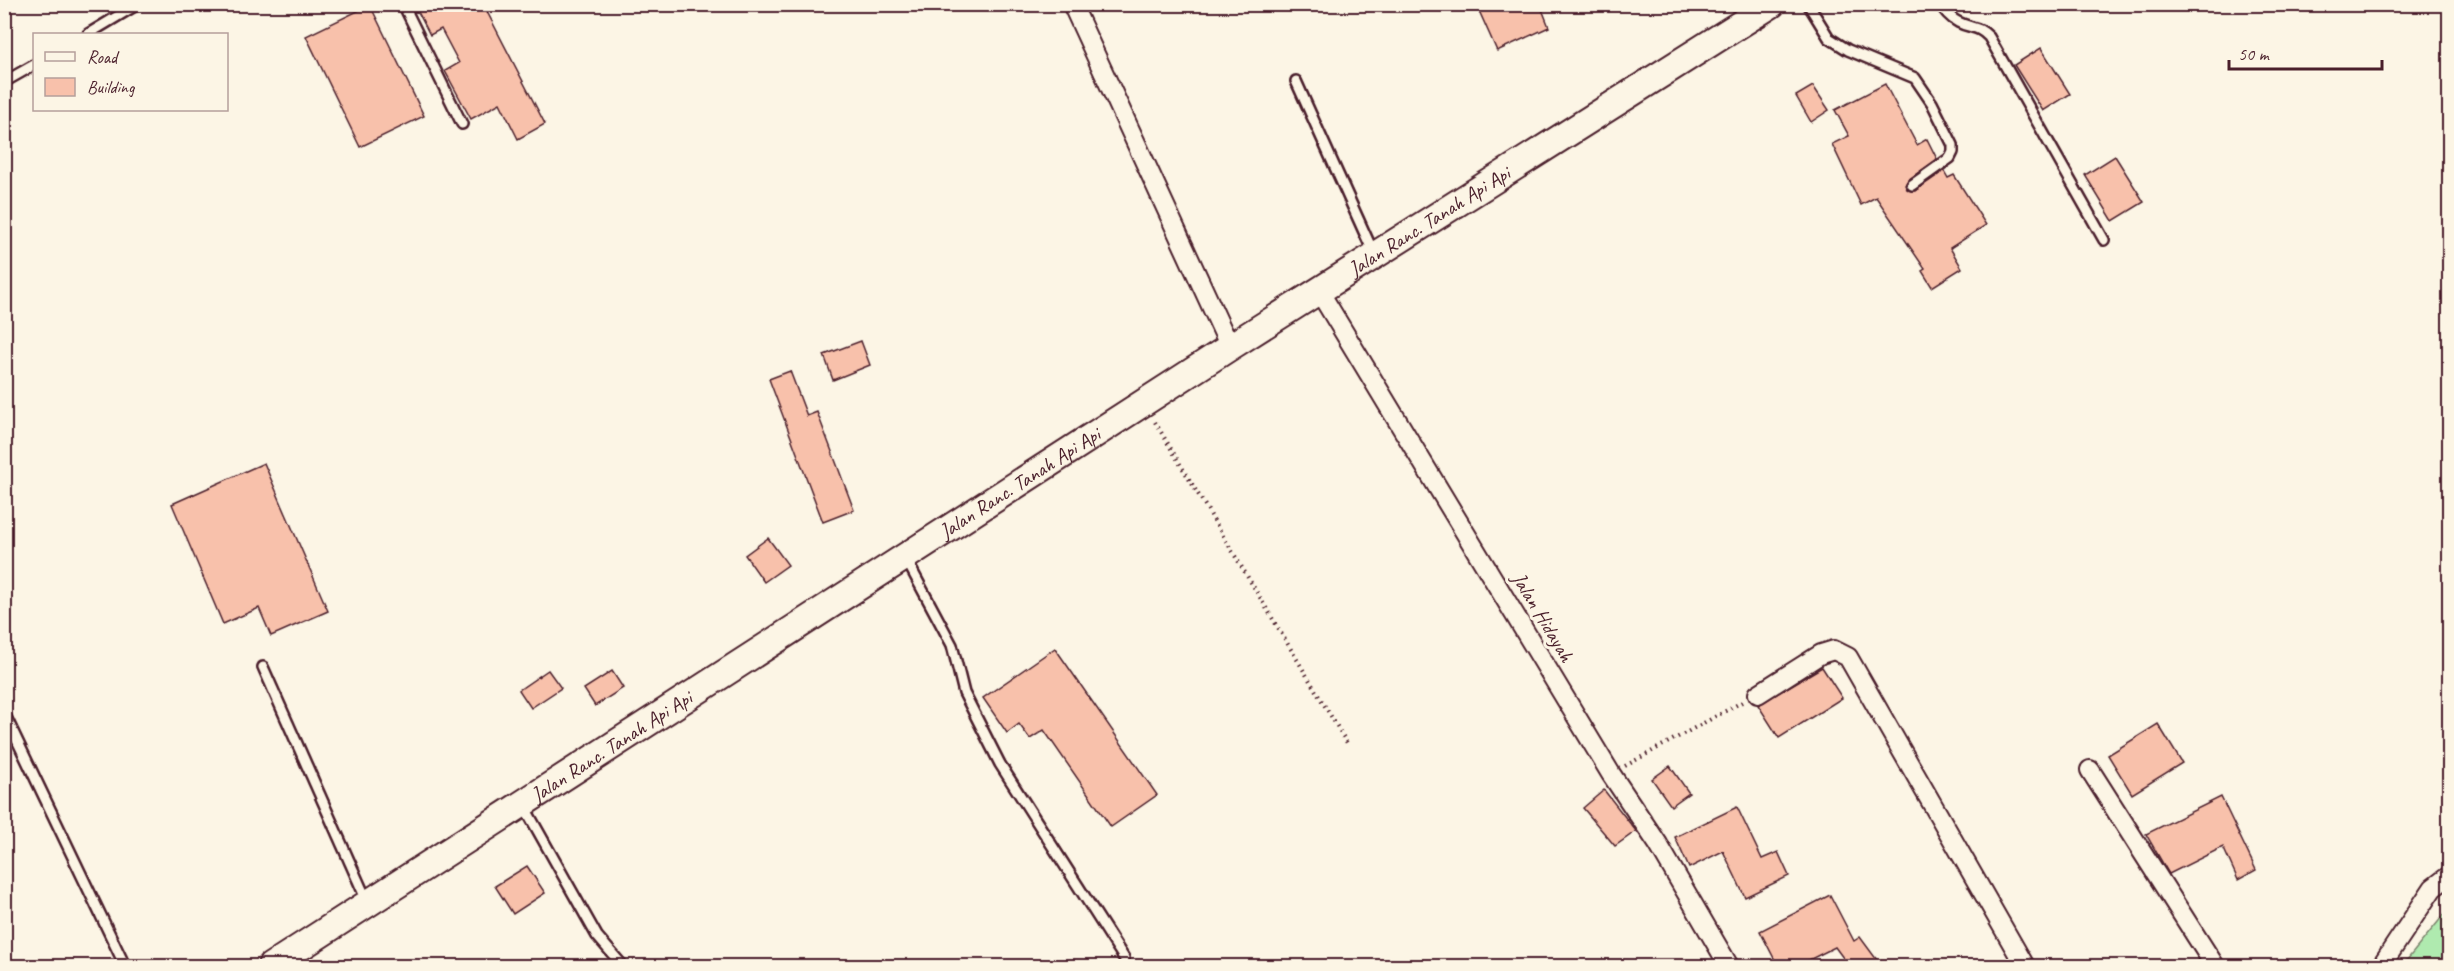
<svg xmlns="http://www.w3.org/2000/svg" width="2454" height="971" font-family="Caveat,sans-serif">
<style>
.green{fill:#afeaaf;stroke:#7c846d;stroke-width:1.5}
.building{fill:#f8c1ab;stroke:#4a1f2b;stroke-width:1.5}
.lines{fill:none;stroke-linecap:round;stroke-linejoin:round}
.lane-casing{stroke:#4a1f2b;stroke-width:14}
.street-casing{stroke:#4a1f2b;stroke-width:22}
.secondary-casing{stroke:#4a1f2b;stroke-width:30}
.path{stroke:#4a1f2b;stroke-width:4;stroke-dasharray:1.5 4.5;stroke-linecap:butt}
.lane{stroke:#fcf5e5;stroke-width:9}
.street{stroke:#fcf5e5;stroke-width:18}
.secondary{stroke:#fcf5e5;stroke-width:26}
.labels{text-anchor:middle;stroke-width:6;stroke-linejoin:round;paint-order:stroke}
.street-label{font-size:21px;fill:#4a1f2b;stroke:#fcf5e5}
</style>
<rect width="100%" height="100%" fill="#fcf5e5"/>
<filter id="ink" filterUnits="userSpaceOnUse"><feTurbulence type="fractalNoise" baseFrequency=".0167" numOctaves="2"/><feDisplacementMap in="SourceGraphic" scale="12" xChannelSelector="R" yChannelSelector="G"/><feConvolveMatrix kernelMatrix="1 2 1 2 8 2 1 2 1" color-interpolation-filters="sRGB"/></filter>
<g filter="url(#ink)">
<path class="green" d="M2447 911 2450 915 2449 966H2402Z"/>
<g class="building">
<path d="M414 4H483L545 124 518 139 500 103 471 119 445 71 459 63 441 29 430 35Z"/>
<path d="M1476 4H1540L1549 27 1497 51Z"/>
<path d="M370 5 424 116 360 147 306 36Z"/>
<path d="M2041 48 2070 94 2043 111 2014 65Z"/>
<path d="M1885 84 1917 145 1927 139 1937 159 1908 180 1905 185 1907 189 1915 191 1944 171 1948 178 1954 175 1986 225 1950 248 1962 268 1932 287 1922 271 1925 269 1876 197 1861 205 1832 144 1849 136 1835 110Z"/>
<path d="M1813 86 1829 110 1811 122 1796 96Z"/>
<path d="M2115 156 2144 202 2113 221 2085 175Z"/>
<path d="M861 341 870 365 833 380 824 355Z"/>
<path d="M790 371 807 416 817 412 854 510 823 522 769 379Z"/>
<path d="M264 463 328 611 271 636 259 608 223 624 172 504Z"/>
<path d="M768 538 788 565 764 582 745 555Z"/>
<path d="M1055 648 1157 795 1111 827 1044 730 1030 739 1019 724 1007 733 983 698Z"/>
<path d="M1822 667 1842 698 1779 738 1758 705Z"/>
<path d="M548 670 561 688 531 708 519 690Z"/>
<path d="M612 671 623 688 595 706 584 689Z"/>
<path d="M2158 724 2182 763 2132 794 2108 755Z"/>
<path d="M1670 766 1689 793 1671 806 1652 779Z"/>
<path d="M1604 790 1636 831 1615 846 1583 808Z"/>
<path d="M2221 797 2256 870 2238 880 2223 847 2169 874 2146 834Z"/>
<path d="M1737 807 1762 859 1778 852 1789 876 1745 897 1723 851 1689 868 1675 837Z"/>
<path d="M527 866 545 893 513 914 495 886Z"/>
<path d="M1830 895 1854 941 1860 937 1877 960 1868 966H1849L1835 947 1797 966H1778L1760 931Z"/>
</g>
<g class="lines">
<g class="lane-casing">
<g id="lane">
<path d="M403 4 462 124"/>
<path d="M1808 4 1829 38 1848 50 1915 78 1932 103 1953 145V152L1950 158 1912 185"/>
<path d="M1940 4C1945 11 1950 18 1958 22 1971 29 1978 25 1989 37L2104 240"/>
<path d="M88 34 138 4"/>
<path d="M1296 81 1374 254"/>
<path d="M4 82 34 65"/>
<path d="M906 559 952 645 964 693 1000 764 1124 958"/>
<path d="M263 667 367 901"/>
<path d="M4 713 125 966"/>
<path d="M524 806 597 936 623 966"/>
</g>
</g>
<g class="street-casing">
<g id="street">
<path d="M1072 4 1230 347"/>
<path d="M1319 291 1611 774 1658 844 1729 966"/>
<path d="M1758 694 1821 654 1834 650 1848 657 2025 966"/>
<path d="M2090 770 2215 966"/>
<path d="M2381 966 2433 888 2450 875"/>
</g>
</g>
<g class="secondary-casing">
<g id="secondary">
<path id="s1" d="M271 966 1230 347 1772 4"/>
</g>
</g>
<g class="path">
<path d="M1155 422 1347 743"/>
<path d="M1625 766 1742 702"/>
<path d="M4 946 14 966"/>
</g>
<use href="#lane" class="lane"/>
<use href="#street" class="street"/>
<use href="#secondary" class="secondary"/>
</g>
</g>
<g class="labels">
<g class="street-label">
<text dy="7" stroke="none"><textPath href="#s1" startOffset="1377">Jalan Ranc. Tanah Api Api</textPath></text>
<text dy="7" stroke="none"><textPath href="#s1" startOffset="891">Jalan Ranc. Tanah Api Api</textPath></text>
<text transform="translate(1543 617) rotate(59)" y="7">Jalan Hidayah</text>
<text dy="7" stroke="none"><textPath href="#s1" startOffset="405">Jalan Ranc. Tanah Api Api</textPath></text>
</g>
</g>
<rect width="2454" height="971" fill="none" stroke="#fcf5e5" stroke-width="24"/>
<rect x="12" y="12" width="2430" height="947" fill="none" stroke="#4a1f2b" stroke-width="2" filter="url(#ink)"/>
<rect x="33" y="33" width="195" height="78" fill="#fcf5e5" stroke="#b59f9b" stroke-width="1.5"/>
<rect x="45" y="52" width="30" height="9" fill="#fcf5e5" stroke="#b59f9b" stroke-width="1.5"/>
<text x="87" y="63" font-size="18" fill="#4a1f2b">Road</text>
<rect x="45" y="78" width="30" height="18" fill="#f8c1ab" stroke="#b59f9b" stroke-width="1.5"/>
<text x="87" y="93" font-size="18" fill="#4a1f2b">Building</text>
<path d="M2229 60v9h153v-9" fill="none" stroke="#4a1f2b" stroke-width="3"/>
<text x="2238" y="60" font-size="18" fill="#4a1f2b" stroke="#fcf5e5" stroke-width="4.5" paint-order="stroke">50 m</text>
</svg>
